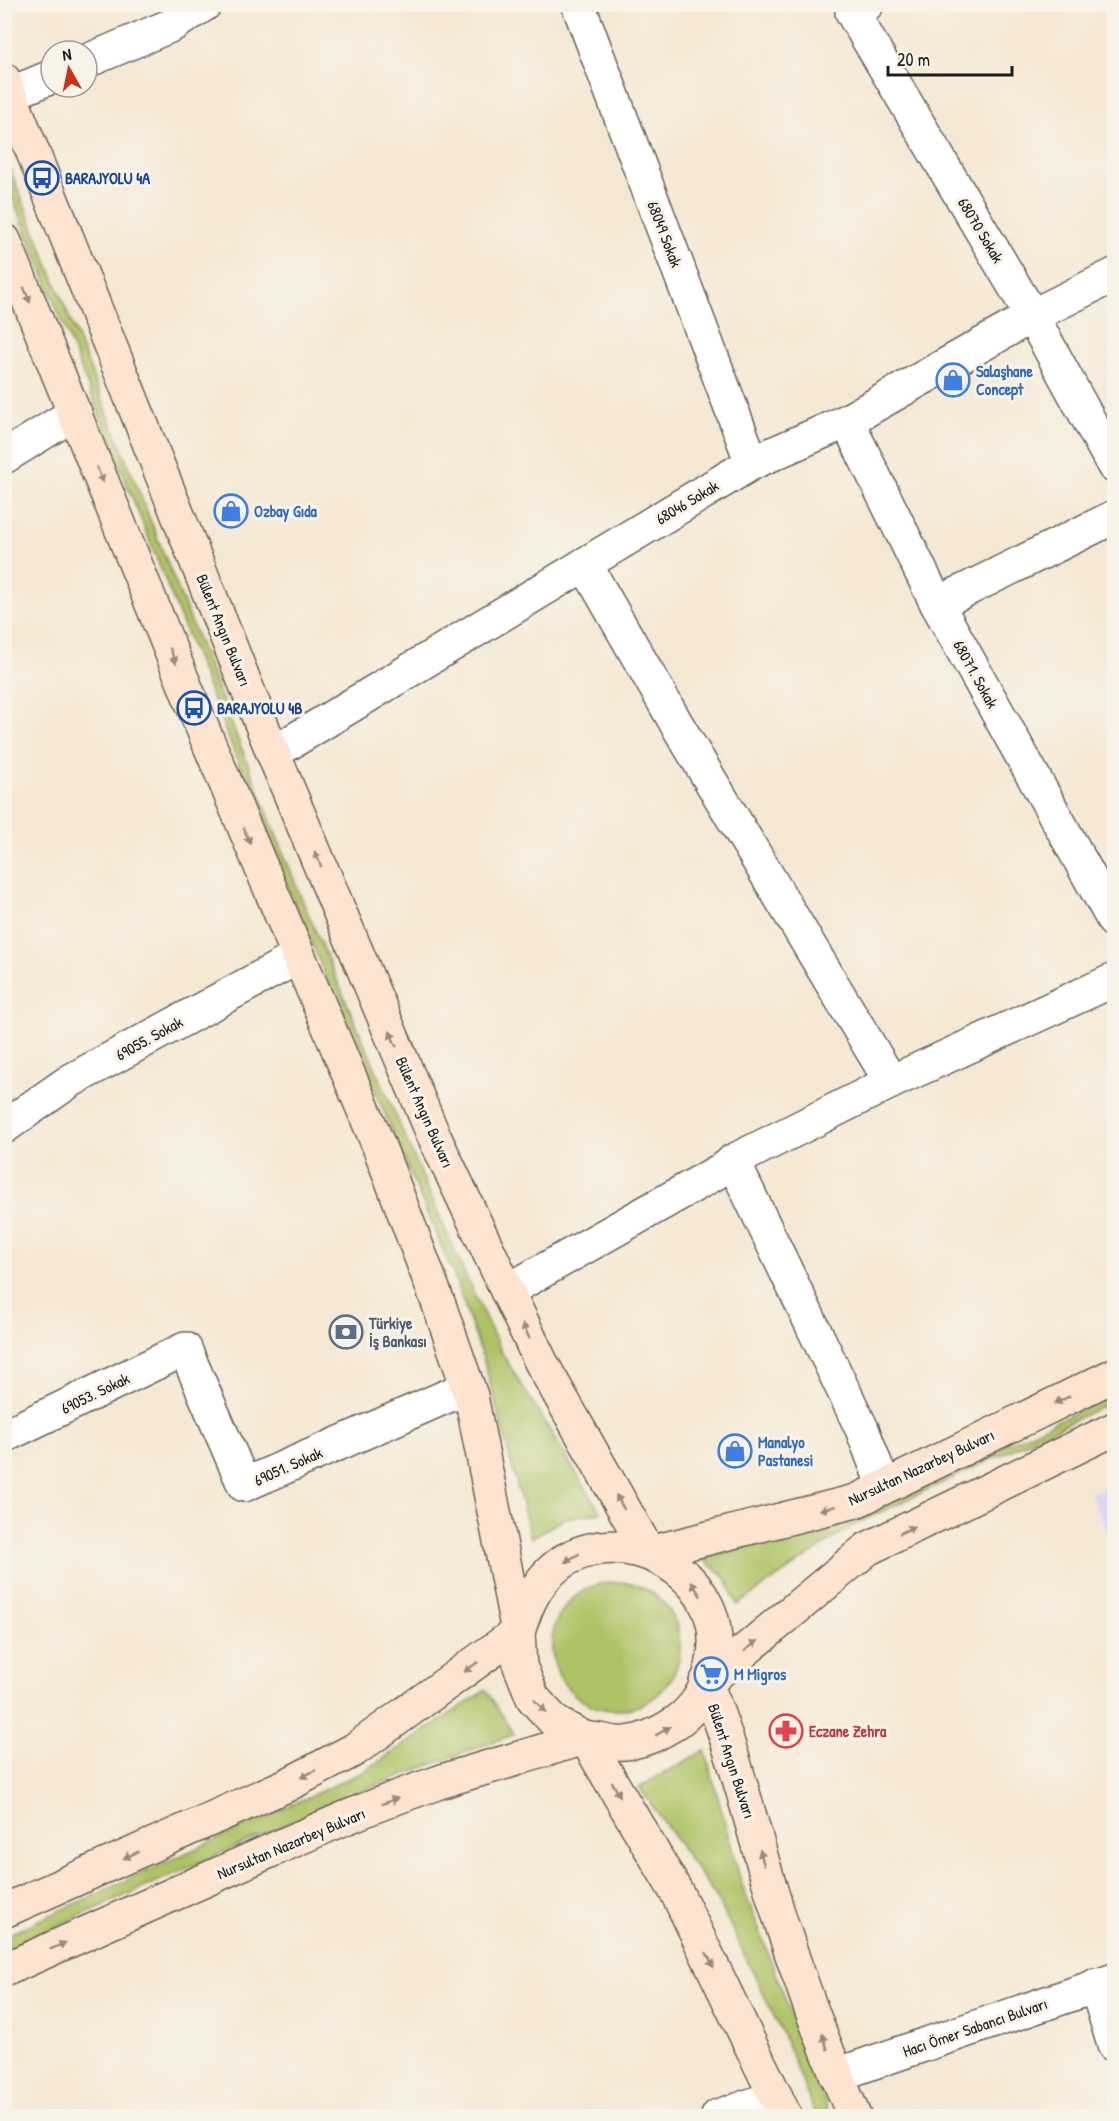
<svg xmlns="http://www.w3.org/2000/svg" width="1119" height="2121" font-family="'Patrick Hand',sans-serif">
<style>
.built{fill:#d9d7f8}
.green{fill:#afc265;stroke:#666f40;stroke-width:1.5}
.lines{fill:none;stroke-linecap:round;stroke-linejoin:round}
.minor-casing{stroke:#68635c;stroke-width:36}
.secondary-casing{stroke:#68635c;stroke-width:36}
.minor{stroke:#fff;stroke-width:33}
.secondary{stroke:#fde4d0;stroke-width:33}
.oneway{fill:#988a7f}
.labels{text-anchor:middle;stroke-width:6;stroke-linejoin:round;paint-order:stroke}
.transit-label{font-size:16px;font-weight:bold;fill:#164399;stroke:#f7f3e8;text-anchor:start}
.street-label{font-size:16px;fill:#1c1c1c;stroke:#f7f3e8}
.shop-label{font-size:16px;font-weight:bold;fill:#366cbe;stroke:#f7f3e8;text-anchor:start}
.service-label{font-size:16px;font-weight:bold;fill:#4e5e75;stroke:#f7f3e8;text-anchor:start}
.health-label{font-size:16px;font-weight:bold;fill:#be3a42;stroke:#f7f3e8;text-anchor:start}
</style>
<rect width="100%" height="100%" fill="#f7f3e8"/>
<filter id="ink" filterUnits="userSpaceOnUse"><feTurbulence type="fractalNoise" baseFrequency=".0167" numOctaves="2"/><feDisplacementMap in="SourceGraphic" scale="12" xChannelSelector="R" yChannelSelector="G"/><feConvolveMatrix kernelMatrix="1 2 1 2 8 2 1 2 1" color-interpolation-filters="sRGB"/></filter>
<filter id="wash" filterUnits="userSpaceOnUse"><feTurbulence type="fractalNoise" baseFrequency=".008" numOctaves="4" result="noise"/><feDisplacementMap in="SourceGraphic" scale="24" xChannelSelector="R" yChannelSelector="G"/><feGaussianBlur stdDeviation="1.35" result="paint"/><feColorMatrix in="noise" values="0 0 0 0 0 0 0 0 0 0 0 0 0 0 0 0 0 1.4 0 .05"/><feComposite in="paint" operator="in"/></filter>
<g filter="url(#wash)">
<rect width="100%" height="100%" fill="#f5e8d3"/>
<path class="built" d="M1114 1483V1549L1090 1494Z"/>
<g class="green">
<path d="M4 154 303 902 463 1270 503 1355 601 1513 565 1518 531 1538 485 1364 453 1273 295 905 5 179Z"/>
<path d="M1114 1394V1401L852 1526 737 1605 726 1578 702 1559 848 1519Z"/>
<circle cx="616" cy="1646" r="64"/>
<path d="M486 1690 514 1734 368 1788 5 1949V1936L363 1772Z"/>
<path d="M705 1750 742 1885 830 2116H816L784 2037 717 1898 639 1787Z"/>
</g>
</g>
<g filter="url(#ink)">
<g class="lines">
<g class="minor-casing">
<g id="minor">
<path d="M578 4 752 463"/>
<path d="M867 4 852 12 1032 316 1114 466"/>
<path d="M87 61 172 25 205 4"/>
<path d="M10 94 51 77"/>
<path d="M847 421 937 604 1114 921"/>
<path d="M4 457 75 413"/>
<path d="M585 564 676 723 891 1082"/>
<path d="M937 604 1114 517"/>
<path d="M273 753 752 463 847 421 1032 316 1114 275"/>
<path d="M4 1127 70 1081 298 957"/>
<path d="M733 1161 862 1429 884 1487"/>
<path d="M507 1291 728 1166 733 1161 891 1082 1114 980"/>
<path d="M4 1436 185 1349 244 1485 468 1387"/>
<path d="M1096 1985 1114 2045"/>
<path d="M836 2075 1114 1980"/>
<path d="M718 2116 776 2097"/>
</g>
</g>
<g class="secondary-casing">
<g id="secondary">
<path d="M4 80 273 753 433 1134 541 1362 649 1553"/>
<path d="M4 240 194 708 378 1144 438 1302 471 1396 518 1632 520 1666 533 1698 556 1723 586 1739 677 1893 785 2116"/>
<path d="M649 1553 856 1501 1114 1375"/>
<path d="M706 1683 867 1549 1114 1429"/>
<path d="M706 1683C733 1749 748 1812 768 1880 791 1957 822 2042 854 2116"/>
<path d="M4 1911 287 1785 354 1750 518 1632"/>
<path d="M4 1970C84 1934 164 1899 243 1863 306 1835 369 1806 434 1784 462 1774 491 1767 519 1758 540 1752 562 1744 583 1739 593 1737 606 1742 616 1743 637 1745 661 1733 678 1721 711 1697 725 1643 707 1606 680 1548 595 1525 548 1574 532 1591 525 1610 518 1632"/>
</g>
</g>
<use href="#minor" class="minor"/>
<use href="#secondary" class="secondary"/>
</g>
<defs><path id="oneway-solid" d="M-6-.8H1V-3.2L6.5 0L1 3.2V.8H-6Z" transform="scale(1.5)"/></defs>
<g class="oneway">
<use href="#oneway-solid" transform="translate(27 295) rotate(68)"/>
<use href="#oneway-solid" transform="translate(100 475) rotate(68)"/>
<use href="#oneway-solid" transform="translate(173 656) rotate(68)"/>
<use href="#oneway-solid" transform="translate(247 836) rotate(67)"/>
<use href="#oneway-solid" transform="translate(318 859) rotate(-113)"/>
<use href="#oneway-solid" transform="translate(393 1039) rotate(-113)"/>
<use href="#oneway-solid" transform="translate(526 1331) rotate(-115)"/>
<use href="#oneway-solid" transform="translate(1062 1400) rotate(154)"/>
<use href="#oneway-solid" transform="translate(620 1502) rotate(-119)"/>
<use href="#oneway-solid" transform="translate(828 1508) rotate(166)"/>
<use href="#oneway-solid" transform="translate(907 1530) rotate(-26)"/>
<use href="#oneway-solid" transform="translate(572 1558) rotate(150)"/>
<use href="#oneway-solid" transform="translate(696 1589) rotate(-124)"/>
<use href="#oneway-solid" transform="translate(751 1646) rotate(-39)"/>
<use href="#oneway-solid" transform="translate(471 1667) rotate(144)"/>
<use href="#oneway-solid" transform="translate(540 1706) rotate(46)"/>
<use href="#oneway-solid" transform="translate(663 1731) rotate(-31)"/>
<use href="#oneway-solid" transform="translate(308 1774) rotate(153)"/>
<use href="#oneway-solid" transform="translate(616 1789) rotate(60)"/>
<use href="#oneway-solid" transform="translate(390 1801) rotate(-21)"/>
<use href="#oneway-solid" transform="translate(131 1855) rotate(156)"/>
<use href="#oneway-solid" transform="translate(762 1858) rotate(-105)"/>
<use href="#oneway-solid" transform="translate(58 1946) rotate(-24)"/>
<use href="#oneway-solid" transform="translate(710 1960) rotate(64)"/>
<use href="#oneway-solid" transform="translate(825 2042) rotate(-109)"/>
</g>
</g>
<defs>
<g id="bus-ring" transform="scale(1.725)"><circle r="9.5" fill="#f7f3e8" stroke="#1a4fb4" stroke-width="1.5"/><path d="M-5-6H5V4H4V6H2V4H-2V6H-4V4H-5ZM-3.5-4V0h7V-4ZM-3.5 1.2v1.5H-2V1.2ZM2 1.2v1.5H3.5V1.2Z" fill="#1a4fb4"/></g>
<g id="shop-ring" transform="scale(1.725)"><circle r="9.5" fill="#f7f3e8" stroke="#3f7fe0" stroke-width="1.5"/><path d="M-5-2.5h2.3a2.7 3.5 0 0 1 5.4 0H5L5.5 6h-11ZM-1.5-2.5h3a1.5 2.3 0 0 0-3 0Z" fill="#3f7fe0"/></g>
<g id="bank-ring" transform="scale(1.725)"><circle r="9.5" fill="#f7f3e8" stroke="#5c6f8a" stroke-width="1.5"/><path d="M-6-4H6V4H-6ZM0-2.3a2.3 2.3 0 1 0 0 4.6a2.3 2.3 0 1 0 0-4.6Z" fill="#5c6f8a"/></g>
<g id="supermarket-ring" transform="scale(1.725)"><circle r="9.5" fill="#f7f3e8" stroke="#3f7fe0" stroke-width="1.5"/><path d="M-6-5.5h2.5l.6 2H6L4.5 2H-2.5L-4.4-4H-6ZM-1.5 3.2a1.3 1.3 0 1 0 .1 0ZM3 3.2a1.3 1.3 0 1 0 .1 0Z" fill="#3f7fe0"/></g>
<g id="pharmacy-ring" transform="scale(1.725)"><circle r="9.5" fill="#f7f3e8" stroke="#e0444e" stroke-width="1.5"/><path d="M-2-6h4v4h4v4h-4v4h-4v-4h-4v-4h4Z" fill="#e0444e"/></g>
</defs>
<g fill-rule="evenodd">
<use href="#bus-ring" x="42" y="178"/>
<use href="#shop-ring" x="953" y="380"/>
<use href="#shop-ring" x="231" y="511"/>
<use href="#bus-ring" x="194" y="708"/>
<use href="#bank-ring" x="346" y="1332"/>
<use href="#shop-ring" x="735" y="1451"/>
<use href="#supermarket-ring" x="711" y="1674"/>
<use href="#pharmacy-ring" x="786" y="1731"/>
</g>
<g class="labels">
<g class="transit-label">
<text x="65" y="184">BARAJYOLU 4A</text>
<text x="217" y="714">BARAJYOLU 4B</text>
</g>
<g class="street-label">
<text transform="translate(981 230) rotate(59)" y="6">68070 Sokak</text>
<text transform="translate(665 234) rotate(69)" y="6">68049 Sokak</text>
<text transform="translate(687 502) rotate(-31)" y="6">68046 Sokak</text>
<text transform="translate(224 630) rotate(68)" y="6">Bülent Angın Bulvarı</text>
<text transform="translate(976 674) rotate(61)" y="6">68071. Sokak</text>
<text transform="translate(149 1038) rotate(-29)" y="6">69055. Sokak</text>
<text transform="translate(425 1112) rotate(66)" y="6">Bülent Angın Bulvarı</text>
<text transform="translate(95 1393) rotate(-26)" y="6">69053. Sokak</text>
<text transform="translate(288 1466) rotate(-24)" y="6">69051. Sokak</text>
<text transform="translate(921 1467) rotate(-25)" y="6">Nursultan Nazarbey Bulvarı</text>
<text transform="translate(732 1761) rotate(72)" y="6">Bülent Angın Bulvarı</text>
<text transform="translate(291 1843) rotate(-23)" y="6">Nursultan Nazarbey Bulvarı</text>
<text transform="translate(975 2027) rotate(-19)" y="6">Hacı Ömer Sabancı Bulvarı</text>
</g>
<g class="shop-label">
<text x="976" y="377">Salaşhane<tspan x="976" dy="18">Concept</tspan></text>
<text x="254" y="517">Ozbay Gıda</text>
<text x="758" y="1448">Manalyo<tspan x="758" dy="18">Pastanesi</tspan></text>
<text x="734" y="1680">M Migros</text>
</g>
<g class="service-label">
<text x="369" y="1329">Türkiye<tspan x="369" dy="18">İş Bankası</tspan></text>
</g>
<g class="health-label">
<text x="809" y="1737">Eczane Zehra</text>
</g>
</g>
<rect width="1119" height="2121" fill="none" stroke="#f7f3e8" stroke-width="24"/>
<g transform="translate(69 69) rotate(351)"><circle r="28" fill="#f7f3e8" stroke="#9f9d96" stroke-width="1.5"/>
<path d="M0-4.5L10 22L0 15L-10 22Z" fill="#c8321e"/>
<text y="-9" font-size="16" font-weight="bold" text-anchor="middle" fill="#1c1c1c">N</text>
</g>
<path d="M888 66v9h124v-9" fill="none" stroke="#1c1c1c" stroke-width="3"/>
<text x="897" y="66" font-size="18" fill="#1c1c1c" stroke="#f7f3e8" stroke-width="4.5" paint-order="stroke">20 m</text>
</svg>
